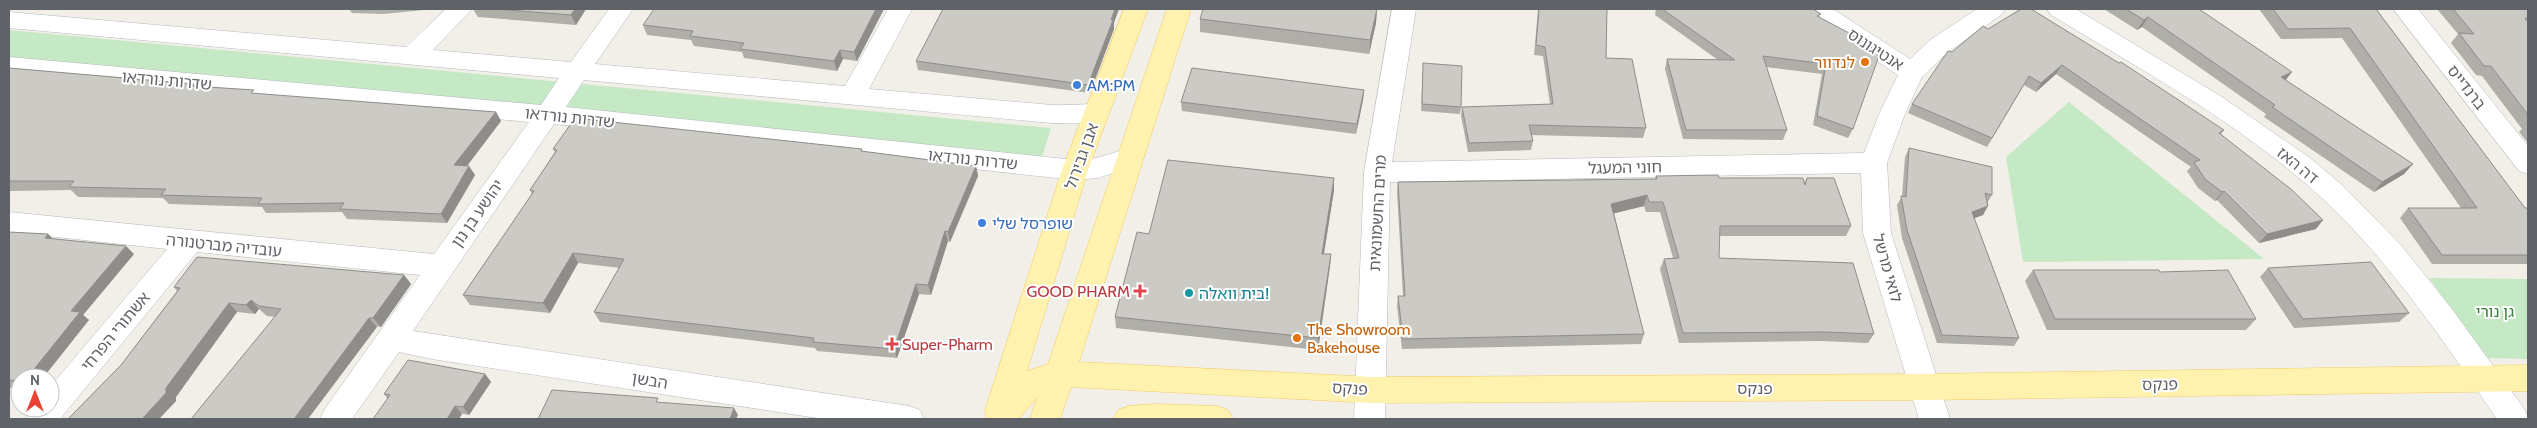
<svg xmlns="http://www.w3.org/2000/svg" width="2537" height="428" font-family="Cabin,'Noto Sans Hebrew',sans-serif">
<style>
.green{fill:#c5e8c5}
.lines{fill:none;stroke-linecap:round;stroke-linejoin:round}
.minor-casing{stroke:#b5b8bc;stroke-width:1}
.major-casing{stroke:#f2c960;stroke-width:1}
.minor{fill:#fff;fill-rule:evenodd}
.major{fill:#fff2af;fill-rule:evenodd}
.wall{fill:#afaea9}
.shaded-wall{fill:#8f8d8a}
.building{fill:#cccac5;stroke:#8f8d8a}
.food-dot{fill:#e8710a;stroke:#fff;stroke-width:2}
.shop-dot{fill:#3f7fe0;stroke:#fff;stroke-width:2}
.health-dot{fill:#e0444e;stroke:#fff;stroke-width:2}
.culture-dot{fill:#0f9aa8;stroke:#fff;stroke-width:2}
.labels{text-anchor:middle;stroke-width:4;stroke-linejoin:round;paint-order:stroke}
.street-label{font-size:16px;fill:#5f6368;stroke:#fff}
.food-label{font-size:16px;fill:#c56008;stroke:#fff;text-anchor:end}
.shop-label{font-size:16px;fill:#366cbe;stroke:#fff;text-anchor:start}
.health-label{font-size:16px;fill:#be3a42;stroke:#fff;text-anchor:end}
.culture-label{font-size:16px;fill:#0d838f;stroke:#fff;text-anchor:start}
.park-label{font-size:16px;fill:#348238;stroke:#fff}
</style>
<rect width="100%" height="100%" fill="#f1efe8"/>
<g class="green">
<path d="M9 30 1051 128 1042 157 9 57Z"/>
<path d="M2069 102 2264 259 2023 262 2006 157Z"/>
<path d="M2429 278 2528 279V359L2487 358Z"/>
</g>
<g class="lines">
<g class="minor-casing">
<g id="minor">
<path d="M446 9H472L433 50 571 62 609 9H633L595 64 845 86 888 9H912L869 89 1052 105C1068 106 1093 102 1106 106L1110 112 1106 118C1088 124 1071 124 1052 123L584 80 566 107 1075 160 1097 158 1129 148 1138 151 1142 158 1138 165 1098 178 1075 180 554 124 413 331 909 406 920 410 924 419H824L432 359 399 352 352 419H320L324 410 420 275 197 252 60 419H27L32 408H50V387L167 249 9 232V212L434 254 529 122 9 74V57L541 105 559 78 9 28V12L406 47Z"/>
<path d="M1392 9H1416L1392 162 1864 153 1879 114 1898 75 1808 15 1804 9H1833L1910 59 1930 40 1977 9H2005L2001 15 1948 52 1922 77 1905 114 1887 163 1891 233 1950 419H1919L1863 233 1861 173 1390 182 1385 419H1354L1364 172Z"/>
<path d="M2047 9H2076L2222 97 2310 158 2342 185 2400 244 2452 309 2525 410 2528 419H2497C2444 342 2392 264 2323 199 2243 125 2143 71 2051 15Z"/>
<path d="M2393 9H2418L2528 146V174L2519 171Z"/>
</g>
</g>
<g class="major-casing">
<g id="major">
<path d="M1124 9H1148L1088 170 1027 371 1048 364 1167 9H1191L1079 362 1372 377 1925 374 2528 365V391L1925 400 1372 403 1071 387 1060 419H1030L1037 397 1019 419H987L985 410 1062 170Z"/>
<path d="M1155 404 1217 406 1228 410 1233 419H1113L1118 410 1129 406Z"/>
</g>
</g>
<use href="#minor" class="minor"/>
<use href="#major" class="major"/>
</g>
<g class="wall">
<path d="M349 9H434L384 14 352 13Z"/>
<path d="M473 9H586L576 25 478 17Z"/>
<path d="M884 9 857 61 843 59 837 71 744 58 742 52 694 46 691 40 647 35 643 25Z"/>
<path d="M1377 9 1376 23 1369 54 1200 32V19Z"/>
<path d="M1538 9H1607L1606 58 1646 128 1643 138 1531 135 1533 141 1531 150 1468 152 1461 116 1462 107 1550 104 1543 56 1534 55Z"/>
<path d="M1656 9H1813L1820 17 1853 129 1848 138 1813 125 1822 74 1766 67 1787 130 1783 140 1683 139 1665 69 1667 59 1718 60 1655 15Z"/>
<path d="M2104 9H2199L2286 80 2404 174 2374 192 2264 117 2266 114 2142 27 2137 30Z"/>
<path d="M2259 9H2376L2525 208H2528V264H2432L2400 218 2408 208H2461L2342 38 2281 39Z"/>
<path d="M2437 9H2528V143L2519 132 2522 129 2482 76 2476 75 2451 43 2458 34Z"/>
<path d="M1114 23V29L1090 93 918 70 916 61Z"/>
<path d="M1988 29 2224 130 2221 134 2316 229 2259 243 2217 200 2215 201 2198 188 2187 171 2191 167 2056 74 2036 92 2024 85 1987 147 1908 113 1912 104 1952 52Z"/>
<path d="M1423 63 1461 107 1460 114 1421 111Z"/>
<path d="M9 68 194 84 196 86 257 94 496 112 501 121 467 166 475 175 447 223 347 219 342 212 266 213 262 207 169 204 163 198 78 197 71 190 9 191Z"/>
<path d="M1364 90 1363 100 1356 134 1182 111 1181 102Z"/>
<path d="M1909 148 1992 195 1987 203 1983 215 1974 218 2019 338 2014 346 1937 343 1902 238 1897 205 1902 196 1905 157Z"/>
<path d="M553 149H862V151L976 166 978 176 950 242 948 241 931 295 919 294 897 358 817 351 815 348 600 322 594 312 620 268 578 263 550 313 470 305 463 295 532 194 530 190 555 152Z"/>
<path d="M1656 176 1719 178 1804 183 1807 178 1851 226 1846 236H1719V258L1874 334 1868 343 1820 341 1679 343 1660 269 1664 259 1673 258 1660 212H1646L1644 206 1614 213 1644 334 1641 344 1402 349 1397 306 1398 296H1403L1397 192 1398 182 1655 179Z"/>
<path d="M1334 190 1324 254H1331L1330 266 1318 350 1116 328 1115 317 1149 234Z"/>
<path d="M9 232 48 234 53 239 134 254 83 315 89 320 20 378V388H9Z"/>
<path d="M2268 268 2409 313 2399 322 2294 328 2260 277Z"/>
<path d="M2033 270 2160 272 2256 319 2246 330H2047L2025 281Z"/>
<path d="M404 275 411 284 381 327 267 316 259 309 255 314 237 312 176 397V401L159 419H68L121 365 177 291 174 287Z"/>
<path d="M485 374 491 382 469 415 387 398 384 394Z"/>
</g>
<g class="shaded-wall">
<path d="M575 9H586L576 25 571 15Z"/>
<path d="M876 9H884L857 61 854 52Z"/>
<path d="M1115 9H1119L1114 23V29L1090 93 1088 85Z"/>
<path d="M1377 9 1376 23 1369 54 1370 40Z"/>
<path d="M2148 17 2142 27 2137 30 2144 20Z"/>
<path d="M840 50 843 59 837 71 834 61Z"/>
<path d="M2062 65 2056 74 2036 92 2041 83Z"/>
<path d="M2292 72 2285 81 2281 77Z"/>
<path d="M1364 90 1363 100 1356 134 1357 124Z"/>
<path d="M496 112 501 121 460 175 454 165Z"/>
<path d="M2413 164 2404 174 2374 192 2382 182Z"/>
<path d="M469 166 475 175 447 223 441 214Z"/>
<path d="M976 166 978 176 950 242 948 232Z"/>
<path d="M1334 178V190L1322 265V254Z"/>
<path d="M2224 191 2217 200 2215 201 2222 192Z"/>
<path d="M1647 195 1644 206 1608 215 1611 204Z"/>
<path d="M1988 206 1983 215 1967 221 1972 212Z"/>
<path d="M2323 220 2316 229 2259 243 2267 234Z"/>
<path d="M945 231 948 241 931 295 928 285Z"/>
<path d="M48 234 57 243 45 238Z"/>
<path d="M126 246 134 254 83 315 89 320 43 378H27L71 311Z"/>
<path d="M573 253 578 263 550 313 543 303Z"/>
<path d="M1331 254 1330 266 1318 350V338Z"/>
<path d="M404 275 411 284 381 327 373 318Z"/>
<path d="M916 284 919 294 897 358 894 349Z"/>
<path d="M251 300 259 309 255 314 246 305Z"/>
<path d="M229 303 237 312 176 397V401L159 419H142L166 388Z"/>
<path d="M369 318 377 327 308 419H294Z"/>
<path d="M485 374 491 382 469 415 463 407Z"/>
<path d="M455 406 462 414 459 419H447Z"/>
<path d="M734 408 738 415 736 419H730Z"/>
</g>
<g class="building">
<path d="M496 9H575L571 15Z"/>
<path d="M654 9H876L854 52 840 50 834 61 740 49 744 43 690 36 693 31 643 25Z"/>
<path d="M943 9H1115L1111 20H1113L1088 85 916 61Z"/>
<path d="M1203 9H1377L1370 40 1200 19Z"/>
<path d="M1539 9H1607L1606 58 1632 59 1646 128 1529 125 1533 141 1469 143 1462 107 1553 104 1545 47 1536 45Z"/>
<path d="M1662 9H1813L1821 14 1817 16 1851 34 1880 53 1853 129 1817 116 1826 64 1763 56 1787 130H1686L1667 59 1735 60Z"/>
<path d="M2021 9H2031L2119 63 2121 62 2224 130 2219 133 2292 190 2323 220 2267 234 2224 191 2222 192 2205 179 2194 162 2200 160 2062 65 2041 83 2029 76 1992 138 1912 104 1948 51 1952 52 1983 26 1988 29Z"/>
<path d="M2126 9H2199L2292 72 2281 77 2413 164 2382 182 2272 107 2275 105 2148 17 2144 20Z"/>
<path d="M2273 9H2376L2525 208H2528V255H2442L2408 208H2477L2350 28 2288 29Z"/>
<path d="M2453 9H2528V18H2525L2528 22V115L2491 66H2484L2459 33 2474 34Z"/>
<path d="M1423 63 1462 66 1461 107 1422 104Z"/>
<path d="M9 68 194 84 193 86 254 90 251 93 496 112 454 165 469 166 441 214 340 209 344 203 258 204 262 198 161 195 166 189 69 187 74 181H9Z"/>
<path d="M1192 68 1364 90 1357 124 1181 102Z"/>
<path d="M575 118 862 149 861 151 976 166 948 232 945 231 928 285 916 284 894 349 813 342 814 338 594 312 624 259 573 253 543 303 463 295 534 191 530 190 557 150 553 149Z"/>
<path d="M1909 148 1992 167V195L1985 193 1988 206 1972 212 2019 338 1942 335 1907 230 1901 196 1906 197Z"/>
<path d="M1168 160 1334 178 1322 254H1331L1318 338 1115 317 1137 232 1149 234Z"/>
<path d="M1718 175 1719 178H1803L1805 185 1807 178H1834L1851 226H1720L1719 258 1853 263 1874 334 1825 332 1683 333 1664 259 1679 258 1663 202H1649L1647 195 1611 204 1644 334 1403 339 1398 296H1405L1398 182 1657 179 1656 176Z"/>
<path d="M9 232 48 234 45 238 126 246 71 311 80 312 27 378H20V381L9 380Z"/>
<path d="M197 257 404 275 373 318H369L294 419H191L281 309 259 306 251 300 246 305 229 303 166 388V393L142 419H68L121 365 180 288 174 287Z"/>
<path d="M2371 262 2409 313 2303 319 2268 268Z"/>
<path d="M2033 270H2159L2160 272 2228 270 2256 319H2055Z"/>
<path d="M408 360 485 374 463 407 455 406 447 419H373L390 395 384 394Z"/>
<path d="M552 390 658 398 656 402 734 408 730 419H538Z"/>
</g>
<g class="food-dot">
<circle cx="1865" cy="62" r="5"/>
<circle cx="1297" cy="338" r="5"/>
</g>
<g class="shop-dot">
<circle cx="1077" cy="85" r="5"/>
<circle cx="982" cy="223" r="5"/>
</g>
<g class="health-dot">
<path d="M1137.5 283.5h5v5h5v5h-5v5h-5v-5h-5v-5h5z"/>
<path d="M889.5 336.5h5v5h5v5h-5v5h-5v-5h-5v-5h5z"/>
</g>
<circle class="culture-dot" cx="1189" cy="293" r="5"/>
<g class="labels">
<g class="street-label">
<text transform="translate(1876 49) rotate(33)" y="6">אנטיגונוס</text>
<text transform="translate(167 80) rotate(5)" y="6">שדרות נורדאו</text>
<text transform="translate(2467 87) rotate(52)" y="6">ברנדייס</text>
<text transform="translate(570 117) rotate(6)" y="6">שדרות נורדאו</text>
<text transform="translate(1081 156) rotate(-70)" y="6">אבן גבירול</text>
<text transform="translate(973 159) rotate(6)" y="6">שדרות נורדאו</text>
<text transform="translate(2298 165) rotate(39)" y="6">דה האז</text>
<text transform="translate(1625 167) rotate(-1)" y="6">חוני המעגל</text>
<text transform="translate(477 213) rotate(-55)" y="6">יהושע בן נון</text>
<text transform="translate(1377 213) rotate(-87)" y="6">מרים החשמונאית</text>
<text transform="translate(224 245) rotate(6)" y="6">עובדיה מברטנורה</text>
<text transform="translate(1888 268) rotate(74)" y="6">לואי מרשל</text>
<text transform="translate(115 331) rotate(-50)" y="6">אשתורי הפרחי</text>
<text transform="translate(650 380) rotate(9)" y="6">הבשן</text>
<text transform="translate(2160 384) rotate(-1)" y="6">פנקס</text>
<text transform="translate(1350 388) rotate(3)" y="6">פנקס</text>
<text x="1755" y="394">פנקס</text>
</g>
<g class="food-label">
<text x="1855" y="68">לנדוור</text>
<text x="1307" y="335" text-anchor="start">The Showroom<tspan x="1307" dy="18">Bakehouse</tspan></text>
</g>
<g class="shop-label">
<text x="1087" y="91">AM:PM</text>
<text x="992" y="229">שופרסל שלי</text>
</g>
<g class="health-label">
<text x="1130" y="297">GOOD PHARM</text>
<text x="902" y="350" text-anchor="start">Super-Pharm</text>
</g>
<g class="culture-label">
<text x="1199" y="299">בית וואלה!</text>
</g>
<g class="park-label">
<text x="2495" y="317">גן נורי</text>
</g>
</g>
<rect width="2537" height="428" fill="none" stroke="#5f6368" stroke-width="20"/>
<g transform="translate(35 393)"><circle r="24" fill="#ffffff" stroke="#bfc1c3"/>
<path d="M0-4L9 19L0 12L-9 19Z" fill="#ea4335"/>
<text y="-8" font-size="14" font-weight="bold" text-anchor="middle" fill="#5f6368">N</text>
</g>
</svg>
